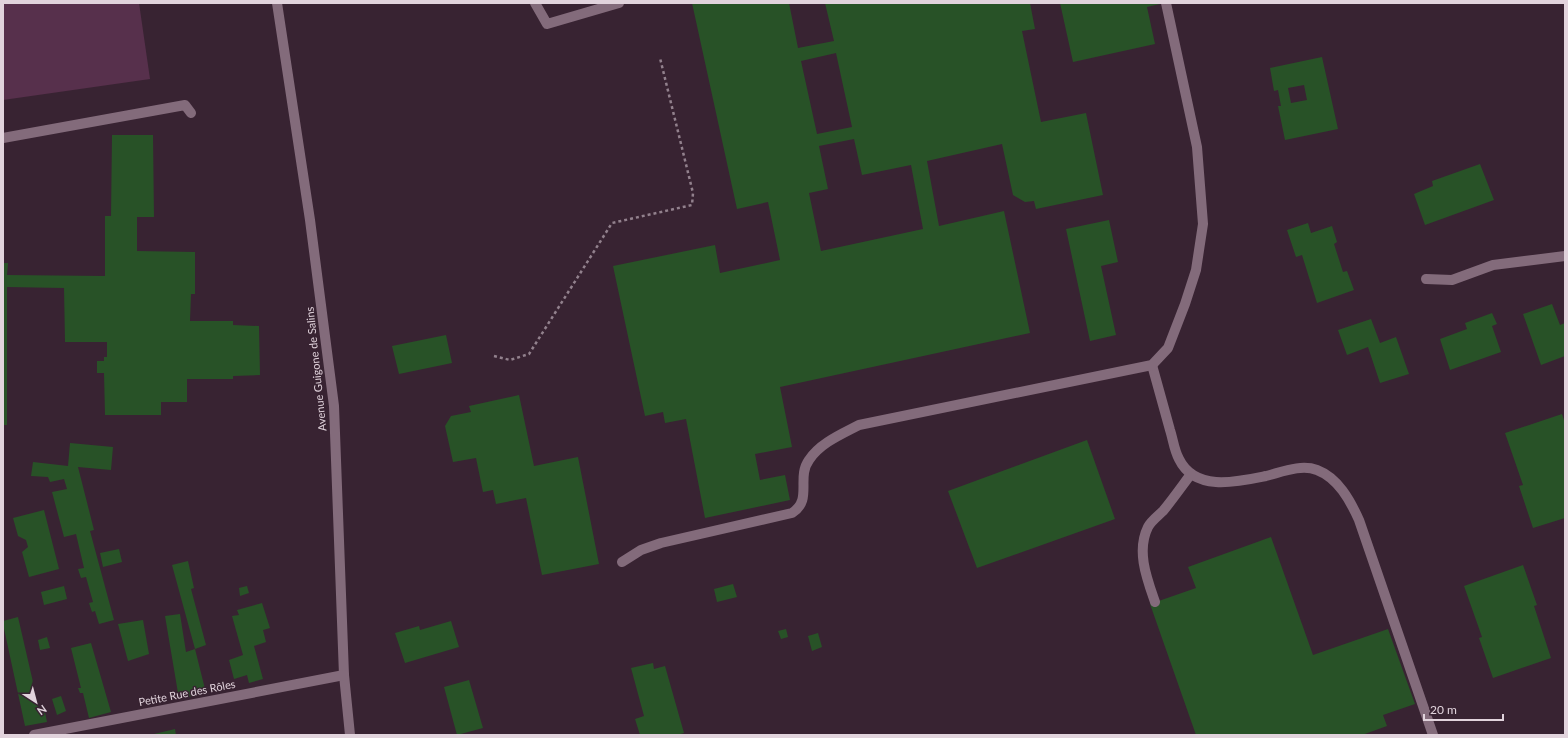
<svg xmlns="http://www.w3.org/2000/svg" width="1568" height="738" font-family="Lato,sans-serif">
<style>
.green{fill:#57304c}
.building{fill:#285227;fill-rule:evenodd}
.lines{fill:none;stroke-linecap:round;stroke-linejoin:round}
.path{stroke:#92818d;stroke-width:2.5;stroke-dasharray:3 3;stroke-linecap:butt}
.minor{stroke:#836b7b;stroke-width:10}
.labels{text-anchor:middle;stroke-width:3;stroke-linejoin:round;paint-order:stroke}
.street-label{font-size:11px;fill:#e1d3dc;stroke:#382332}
</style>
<rect width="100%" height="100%" fill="#382332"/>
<path class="green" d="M3 3H139L150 79 3 100Z"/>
<g class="building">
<path d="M692 3H789L798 48 834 41 825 3H1030L1035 29 1022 31 1041 122 1086 113 1103 195 1036 209 1034 201 1025 202 1013 195 1002 144 927 161 939 226 1004 211 1030 333 780 387 792 447 755 454 760 480 785 475 790 500 705 518 686 419 665 423 663 412 645 416 613 266 715 245 720 273 780 260 768 202 737 209ZM836 53 852 127 817 134 801 61ZM854 139 862 175 911 165 923 229 821 251 809 193 828 189 819 146Z"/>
<path d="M1060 3H1159L1160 4 1147 7 1155 44 1073 62Z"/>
<path d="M1322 57 1338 129 1285 140 1278 106H1281L1278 90 1274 91 1270 68ZM1304 85 1307 100 1291 103 1288 88Z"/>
<path d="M112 135H153L154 217H137V251L195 252V294H191L190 321H233V325L259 326 260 375 233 376V379H187V402H161V415H105L104 373H97V361H104V357H107V342H65L64 288 7 287V425H3V263H8L7 275 105 276V216H111Z"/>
<path d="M1480 164 1494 200 1425 225 1414 194 1433 186 1432 181Z"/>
<path d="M1109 220 1118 262 1101 266 1116 335 1090 341 1066 229Z"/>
<path d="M1308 223 1311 233 1332 226 1337 242 1334 244 1343 272 1347 271 1354 290 1317 303 1302 255 1296 257 1287 230Z"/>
<path d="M1552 304 1560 325 1565 323V356L1541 365 1523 314Z"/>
<path d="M1492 313 1497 324 1492 326 1501 352 1450 370 1440 339 1467 329 1465 323Z"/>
<path d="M1371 319 1380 343 1396 337 1409 374 1380 383 1368 347 1347 355 1338 330Z"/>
<path d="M446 335 452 363 399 374 392 346Z"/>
<path d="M519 395 534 466 578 457 599 564 542 575 526 498 496 504 493 490 483 492 476 458 453 462 445 426 451 416 471 412 469 406Z"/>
<path d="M1562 414 1565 423V518L1533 528 1519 486 1523 485 1505 433Z"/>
<path d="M1087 440 1115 519 977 568 948 491Z"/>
<path d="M70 443 113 447 111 470 78 467 94 530 90 531 114 620 99 624 95 611 92 612 89 603 93 602 86 577 81 578 78 569 84 568 76 534 64 537 52 492 67 489 64 479 50 482 48 477 31 476 33 462 68 466Z"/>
<path d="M44 510 59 569 29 577 22 552 28 547 26 540 18 536 13 518Z"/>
<path d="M1271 537 1313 655 1388 629 1415 704 1383 715 1387 726 1362 735H1196L1150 604 1196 588 1188 567Z"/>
<path d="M119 549 122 562 103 567 100 553Z"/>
<path d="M188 561 194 588 191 589 206 645 195 649 172 565Z"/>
<path d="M1523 565 1537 605 1534 606 1551 658 1493 678 1479 638 1482 637 1464 586Z"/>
<path d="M733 584 737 597 717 602 714 589Z"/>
<path d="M64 586 67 599 44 605 41 592Z"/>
<path d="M247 586 249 593 240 596 239 588Z"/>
<path d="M262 603 270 628 263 630 266 642 254 646 263 679 249 683 247 675 234 679 229 660 243 655 232 616 239 615 237 610Z"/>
<path d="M180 614 186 652 195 649 206 693 179 699 165 616Z"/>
<path d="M18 617 39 708 44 707 47 722 25 726 3 624V621Z"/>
<path d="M143 620 149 654 128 661 118 624Z"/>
<path d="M451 621 459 647 405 663 395 633 419 626 420 630Z"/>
<path d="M786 629 788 637 781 639 778 631Z"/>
<path d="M818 633 822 647 812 651 808 636Z"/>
<path d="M47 637 50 648 40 650 38 640Z"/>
<path d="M91 643 111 712 89 718 83 693H80L78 688H81L71 648Z"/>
<path d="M653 663 654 669 665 666 684 733 677 735H640L635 719 644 716 631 668Z"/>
<path d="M469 680 483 728 457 735 444 687Z"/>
<path d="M61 696 66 711 57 715 52 699Z"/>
<path d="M175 729 176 735H154V734Z"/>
</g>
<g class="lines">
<path class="path" d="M494 356 510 360 529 354 612 223 692 205 693 193 660 58"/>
<g class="minor">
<path d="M277 3 310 220 334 406 344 675 350 735"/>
<path d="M535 3 547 24 619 3"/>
<path d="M3 138 185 105 191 113"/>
<path d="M1426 279 1452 280 1493 265 1565 256"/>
<path d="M1152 365C1158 387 1164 408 1170 430 1173 439 1174 450 1179 459 1195 492 1237 482 1266 476 1282 472 1301 464 1317 470 1338 478 1350 500 1359 520L1433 735"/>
<path d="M622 562 641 550 661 543 792 513C813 500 796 478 809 460 820 443 842 434 859 425L1152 365 1168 348 1185 304 1196 270 1203 224 1197 147 1166 3"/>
<path d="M1155 602C1147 579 1136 551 1148 527 1151 521 1158 516 1163 511 1173 499 1182 486 1191 474"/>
<path d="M34 735 344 675"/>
</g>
</g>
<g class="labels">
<g class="street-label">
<text transform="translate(316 369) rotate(-96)" y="4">Avenue Guigone de Salins</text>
<text transform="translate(187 693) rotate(-11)" y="4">Petite Rue des Rôles</text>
</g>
</g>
<rect width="1568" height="738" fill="none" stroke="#e1d3dc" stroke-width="8"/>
<g transform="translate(36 702) rotate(144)" stroke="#382332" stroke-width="3" paint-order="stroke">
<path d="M0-3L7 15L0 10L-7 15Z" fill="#e1d3dc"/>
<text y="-6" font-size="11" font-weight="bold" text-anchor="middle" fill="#e1d3dc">N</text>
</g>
<path d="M1424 714v6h79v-6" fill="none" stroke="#e1d3dc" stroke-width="2"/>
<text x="1430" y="714" font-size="12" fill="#e1d3dc" stroke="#382332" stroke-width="3" paint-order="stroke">20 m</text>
</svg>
